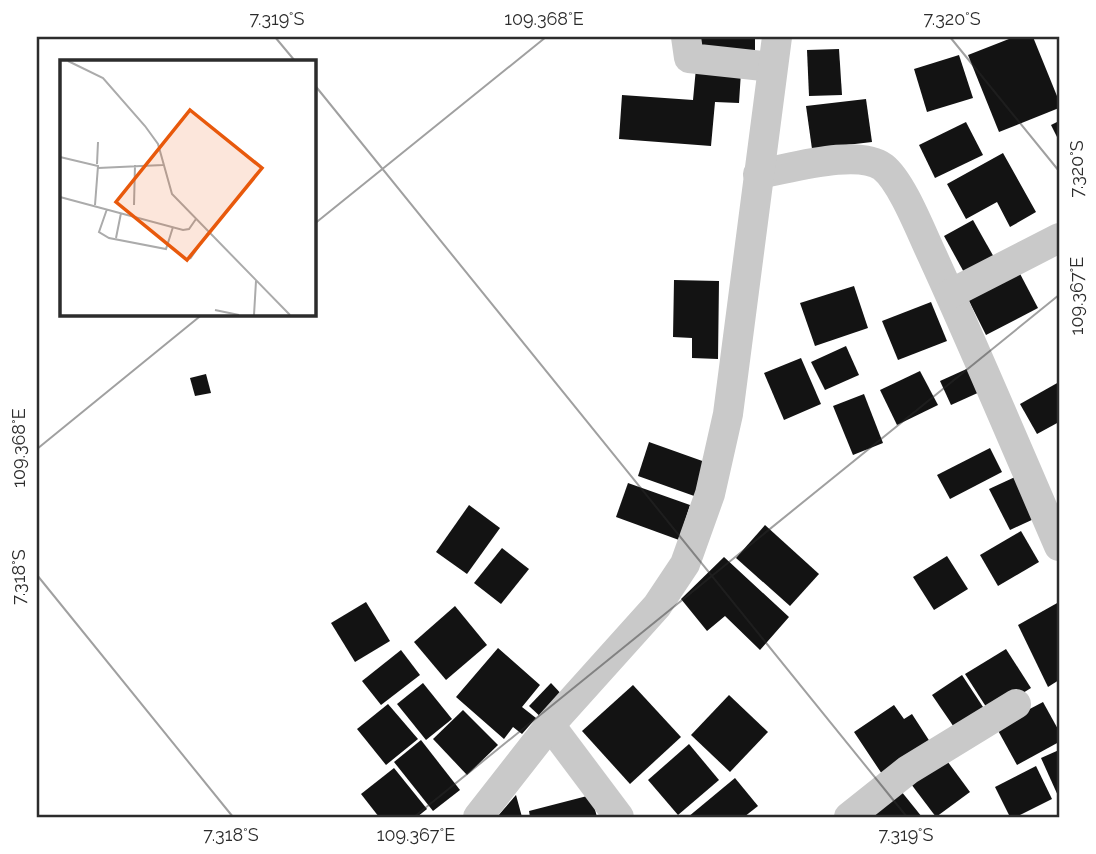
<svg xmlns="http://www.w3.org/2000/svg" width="1096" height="854" font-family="Raleway,sans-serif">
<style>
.building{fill:#131313}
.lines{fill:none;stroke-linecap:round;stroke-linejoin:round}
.minor{stroke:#c9c9c9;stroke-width:30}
.ticks{fill:none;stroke:#2c2c2c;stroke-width:2;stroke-opacity:0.45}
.inset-road{fill:none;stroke:#ababab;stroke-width:2}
.view{fill:#e8590c;fill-opacity:0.15;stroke:#e8590c;stroke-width:3.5}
.inset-edge{fill:none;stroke:#2c2c2c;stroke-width:3.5}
.neatline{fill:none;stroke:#2c2c2c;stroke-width:2.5}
.ticks-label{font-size:18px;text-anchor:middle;fill:#2c2c2c}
</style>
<rect width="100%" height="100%" fill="#fff"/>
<g class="building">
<path d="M701 37H755V53L701 50Z"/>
<path d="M1014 37H1033L1059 101V108L999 132 968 55Z"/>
<path d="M839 49 842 95 809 96 807 50Z"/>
<path d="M959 55 973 98 927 112 914 69Z"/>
<path d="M696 68 741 72 739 103 715 102 711 146 619 139 622 95 693 100Z"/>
<path d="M866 99 872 142 812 149 806 106Z"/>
<path d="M1059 121V141L1051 125Z"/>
<path d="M966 122 983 155 935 178 919 145Z"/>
<path d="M1003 153 1036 212 1010 227 997 202 966 219 947 184Z"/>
<path d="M973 220 995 259 966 276 944 236Z"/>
<path d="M1017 268 1038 308 986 335 966 295Z"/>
<path d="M674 280 719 281 718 359 692 358V338L673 337Z"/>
<path d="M854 286 868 328 815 346 800 303Z"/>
<path d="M931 302 947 341 898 360 882 321Z"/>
<path d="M846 346 859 375 825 390 811 362Z"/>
<path d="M801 358 821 404 784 420 764 373Z"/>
<path d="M971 367 982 391 951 405 940 381Z"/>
<path d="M920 371 938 405 897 425 880 390Z"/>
<path d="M206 374 211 393 195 396 190 378Z"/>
<path d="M1059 382V422L1037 434 1020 404Z"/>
<path d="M864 394 883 443 853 455 833 406Z"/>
<path d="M649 442 708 463 697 497 638 476Z"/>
<path d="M990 448 1002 472 950 499 937 475Z"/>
<path d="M1015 477 1036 518 1010 530 989 489Z"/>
<path d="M628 483 690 505 679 540 616 517Z"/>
<path d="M469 505 500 528 467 574 436 552Z"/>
<path d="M765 525 819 574 790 606 736 558Z"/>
<path d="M1021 531 1039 562 998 586 980 555Z"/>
<path d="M502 548 529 569 501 604 474 583Z"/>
<path d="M947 556 968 589 934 610 913 577Z"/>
<path d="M724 557 789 617 760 650 725 616 707 631 681 599Z"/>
<path d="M366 602 390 641 355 662 331 623Z"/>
<path d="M1059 602V680L1048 687 1018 625Z"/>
<path d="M455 606 487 645 446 680 414 642Z"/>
<path d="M498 648 540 685 522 707 536 718 522 734 513 727 504 739 456 697Z"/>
<path d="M1006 649 1031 688 990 713 965 674Z"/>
<path d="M401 650 420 675 381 705 362 681Z"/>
<path d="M962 675 987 713 958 733 932 695Z"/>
<path d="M423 683 452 719 426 740 397 704Z"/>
<path d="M551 683 565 698 544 720 529 706Z"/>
<path d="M633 685 681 737 630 784 582 731Z"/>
<path d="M729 695 768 732 730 772 691 735Z"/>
<path d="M1043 702 1059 731V742L1017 765 996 727Z"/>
<path d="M388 704 418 739 386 765 357 729Z"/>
<path d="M894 705 904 719 912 714 934 748 886 780 854 732Z"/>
<path d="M463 710 498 745 467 775 433 739Z"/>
<path d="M421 740 460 790 433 811 394 762Z"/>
<path d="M689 744 719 780 678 815 648 780Z"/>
<path d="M1059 750V798L1041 758Z"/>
<path d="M942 754 970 792 936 817 908 780Z"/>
<path d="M1036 766 1052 799 1016 817H1010L995 787Z"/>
<path d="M394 768 427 809 417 817H379L361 794Z"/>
<path d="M735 778 758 806 744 817H688Z"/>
<path d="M897 786 922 817H860Z"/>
<path d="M516 795 522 817H497Z"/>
<path d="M591 795 597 817H530L529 811Z"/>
</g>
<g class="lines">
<g class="minor">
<path d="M686 37 689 58 772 67"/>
<path d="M758 174C789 169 857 148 883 167 902 182 921 232 932 255 976 351 1017 449 1059 546"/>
<path d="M950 294 1059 238"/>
<path d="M550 725 619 817"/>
<path d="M478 817 550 725 657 606 685 564 710 494 728 414 777 37"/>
<path d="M849 817 908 770 1016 704"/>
</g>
</g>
<path class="ticks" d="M275 37 295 61M950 37 1059 171M313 83 907 817M313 225 546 37M37 449 204 313M37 575 233 817M414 817 1059 295"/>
<g transform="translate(60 60)">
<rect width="256" height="256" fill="#fff"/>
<path class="inset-road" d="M8 1 43 18 85 66 98 84 112 134 230 255M0 97 38 106 35 145M37 104 38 82M38 108 103 105M0 137 123 170 129 169 136 159M74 145 75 105M47 149 39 172 49 178 106 189 113 167M56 178 61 153M130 199 148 173M155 250 179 255M194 255 196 221"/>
<path class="view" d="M130 50 202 108 127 200 56 142Z"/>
<rect width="256" height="256" class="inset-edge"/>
</g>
<rect width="1096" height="854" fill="none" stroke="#ffffff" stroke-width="77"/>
<rect x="38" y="38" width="1020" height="778" class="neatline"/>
<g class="ticks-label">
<text x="277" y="25">7.319°S</text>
<text x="544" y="25">109.368°E</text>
<text x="952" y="25">7.320°S</text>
<text transform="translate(1077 169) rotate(-90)" y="6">7.320°S</text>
<text transform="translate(1077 296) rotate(-90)" y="6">109.367°E</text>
<text transform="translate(19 448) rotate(-90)" y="6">109.368°E</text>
<text transform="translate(19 577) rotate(-90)" y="6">7.318°S</text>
<text x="231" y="841">7.318°S</text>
<text x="416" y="841">109.367°E</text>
<text x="906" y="841">7.319°S</text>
</g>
</svg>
